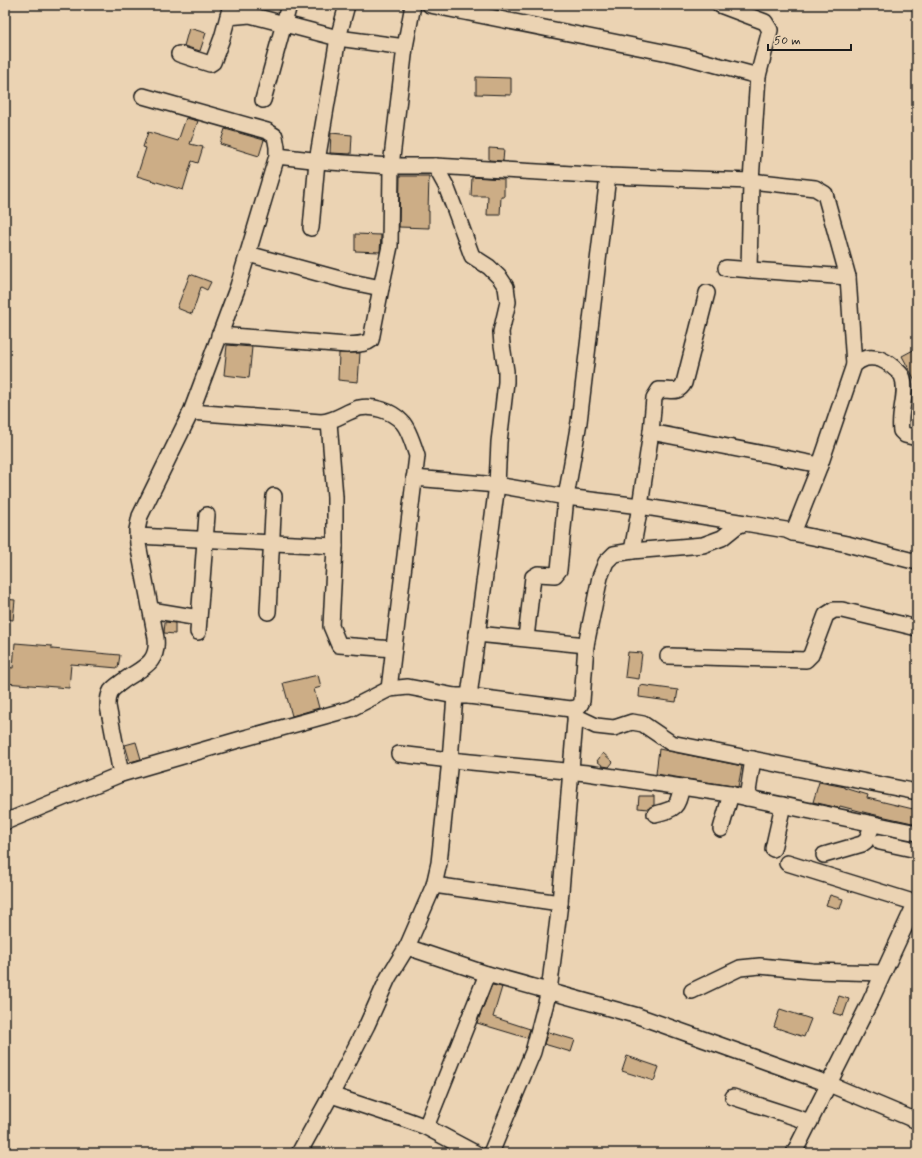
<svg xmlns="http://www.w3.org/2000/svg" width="922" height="1158" font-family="Mynerve,sans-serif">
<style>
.building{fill:#ccad86;stroke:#1c1c1c}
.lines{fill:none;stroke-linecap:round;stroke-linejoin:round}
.minor-casing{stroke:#1c1c1c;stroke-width:18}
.minor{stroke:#ebd3b3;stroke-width:15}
</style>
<rect width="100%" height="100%" fill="#ebd3b3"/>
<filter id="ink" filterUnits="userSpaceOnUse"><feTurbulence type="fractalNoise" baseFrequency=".025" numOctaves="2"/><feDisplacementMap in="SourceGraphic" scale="8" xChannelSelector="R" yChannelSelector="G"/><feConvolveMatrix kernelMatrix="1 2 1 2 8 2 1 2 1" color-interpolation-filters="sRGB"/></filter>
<g filter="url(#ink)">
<g class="building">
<path d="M189 28 206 33 200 51 184 46Z"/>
<path d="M476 77 511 78V95L476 94Z"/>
<path d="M186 118 198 121 190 144 203 147 198 163 192 161 183 190 137 176 146 148 143 147 148 132 178 141Z"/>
<path d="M225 129 264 140 259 156 220 144Z"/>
<path d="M331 133 352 135 351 154 330 153Z"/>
<path d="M489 148 504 149 503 161 489 160Z"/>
<path d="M400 176H429L428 211H429V228L399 227Z"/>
<path d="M472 177 504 179V197H501L500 215H487L488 196H471Z"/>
<path d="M355 234 381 235 380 252 355 251Z"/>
<path d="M190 274 211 282 207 290 201 287 192 314 177 308Z"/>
<path d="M227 345 252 347 249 378 224 375Z"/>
<path d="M917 348V384L902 356Z"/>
<path d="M339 353H360L358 382 338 380Z"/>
<path d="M5 599 15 600 13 620 5 619Z"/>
<path d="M165 622 175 623V634L164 633Z"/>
<path d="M15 643 52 646V649L120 655 118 668 71 664 69 688 5 683V667L13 668Z"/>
<path d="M628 652 642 653 639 679 625 677Z"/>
<path d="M318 675 321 687 314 689 319 708 292 716 283 683Z"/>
<path d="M640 685 678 690 676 702 639 697Z"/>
<path d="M136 742 141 759 130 762 125 745Z"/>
<path d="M659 749 742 766 738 787 656 774Z"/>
<path d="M603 753 613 762 609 767 603 766 597 761Z"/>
<path d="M819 782 845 787V788L868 795 867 798 917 810V824L867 813 840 806 839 808 813 802Z"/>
<path d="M639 796H654V805L648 809 638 808Z"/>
<path d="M830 895 843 899 840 909 826 905Z"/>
<path d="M492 985 502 987 493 1017 530 1029 527 1038 477 1023Z"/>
<path d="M839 996 849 999 843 1016 833 1013Z"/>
<path d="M780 1009 811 1019 804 1037 774 1027Z"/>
<path d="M548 1032 575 1040 571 1052 544 1044Z"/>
<path d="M627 1056 659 1067 654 1081 622 1071Z"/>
</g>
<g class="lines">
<g class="minor-casing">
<g id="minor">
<path d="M430 5 683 56 758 76"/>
<path d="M720 5 765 22 770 30 758 76 751 181 749 270"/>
<path d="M228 17 250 15 338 38 405 47"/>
<path d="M179 54 210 64 213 62 222 38 231 5"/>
<path d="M263 100 289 5"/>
<path d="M277 156 330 162 391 166 405 47 413 5"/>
<path d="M435 166 446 186 454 207 472 256 489 267 500 278 506 287 508 302 501 332 502 345 506 371V382L499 442 497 485 469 696"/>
<path d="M608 176 579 422 566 497 640 506 632 551"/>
<path d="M311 228 317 161 338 38 347 5"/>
<path d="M248 254 347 281 381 288"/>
<path d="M726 268 848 277"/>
<path d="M707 293 684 383C678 395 670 389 659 390L654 398 651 432 640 506 745 523"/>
<path d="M219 335 347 345C356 344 365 345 371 340L381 288 390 246 391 166H435L608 176 751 181 815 188 825 194 848 277 854 365"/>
<path d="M191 412 321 422C336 421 345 412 359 408 373 405 392 411 402 422 409 429 414 447 417 456L389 689"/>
<path d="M329 422 335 497V546L331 626 339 645 394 649"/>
<path d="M651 432 820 465"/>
<path d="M414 478 497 485 566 497 559 570 555 575 538 574 533 577 526 638"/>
<path d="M793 533 820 465 854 365C862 358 869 356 880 359 885 361 888 363 893 367 896 370 900 372 902 376 909 391 898 413 901 431L905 435 917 438"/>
<path d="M137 536 335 546"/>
<path d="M151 610 199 618"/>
<path d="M268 612 274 496"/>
<path d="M198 632 207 515"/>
<path d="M477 634 586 645"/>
<path d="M668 656 806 660 811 655 826 615 834 610H842L917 628"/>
<path d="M575 716 596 726 614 728 632 722 643 724 671 743 917 792"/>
<path d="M399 754 450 760 587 773 729 794 917 833"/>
<path d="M121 774 108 706C108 701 108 696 111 691 114 687 119 684 123 681 141 668 159 664 156 638L138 544 137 530 140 516 191 412 238 286 277 156V147L275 136 267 131 143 96"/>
<path d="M747 798 753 759"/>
<path d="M655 814C677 808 676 809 682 787"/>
<path d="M5 822 121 774 238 740 350 709 389 689 408 687 455 696H469L571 709C577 708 580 707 582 701L586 645 600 577 606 562 614 554 632 551 703 545 722 538 737 526 745 523 786 530 793 533 847 544 917 562"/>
<path d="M721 829 731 794"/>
<path d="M880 842 917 850"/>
<path d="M773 849 783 805"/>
<path d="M824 855 862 844 866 841 873 824"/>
<path d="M787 863 916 903"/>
<path d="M434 885 560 903"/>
<path d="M407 947 487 974 638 1016 829 1084 917 1121"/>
<path d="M692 991 740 968 760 966 812 971 883 973"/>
<path d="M331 1095 404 1119 426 1127 475 1153"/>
<path d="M733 1097 810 1122"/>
<path d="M426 1127 487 974"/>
<path d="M299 1153 331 1095 367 1025 388 978 407 947 434 885 439 863 450 760 455 696"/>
<path d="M491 1153 533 1052 549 991 560 903 576 709"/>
<path d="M794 1153 870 1002 917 900"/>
</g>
</g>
<use href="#minor" class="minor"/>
</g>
</g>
<rect width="922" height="1158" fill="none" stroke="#ebd3b3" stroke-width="20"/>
<rect x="10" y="10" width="902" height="1138" fill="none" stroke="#1c1c1c" stroke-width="1.5" filter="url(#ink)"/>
<path d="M768 44v6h83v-6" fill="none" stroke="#1c1c1c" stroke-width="2"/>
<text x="774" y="44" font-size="12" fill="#1c1c1c" stroke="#ebd3b3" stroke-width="3" paint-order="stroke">50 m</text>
</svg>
